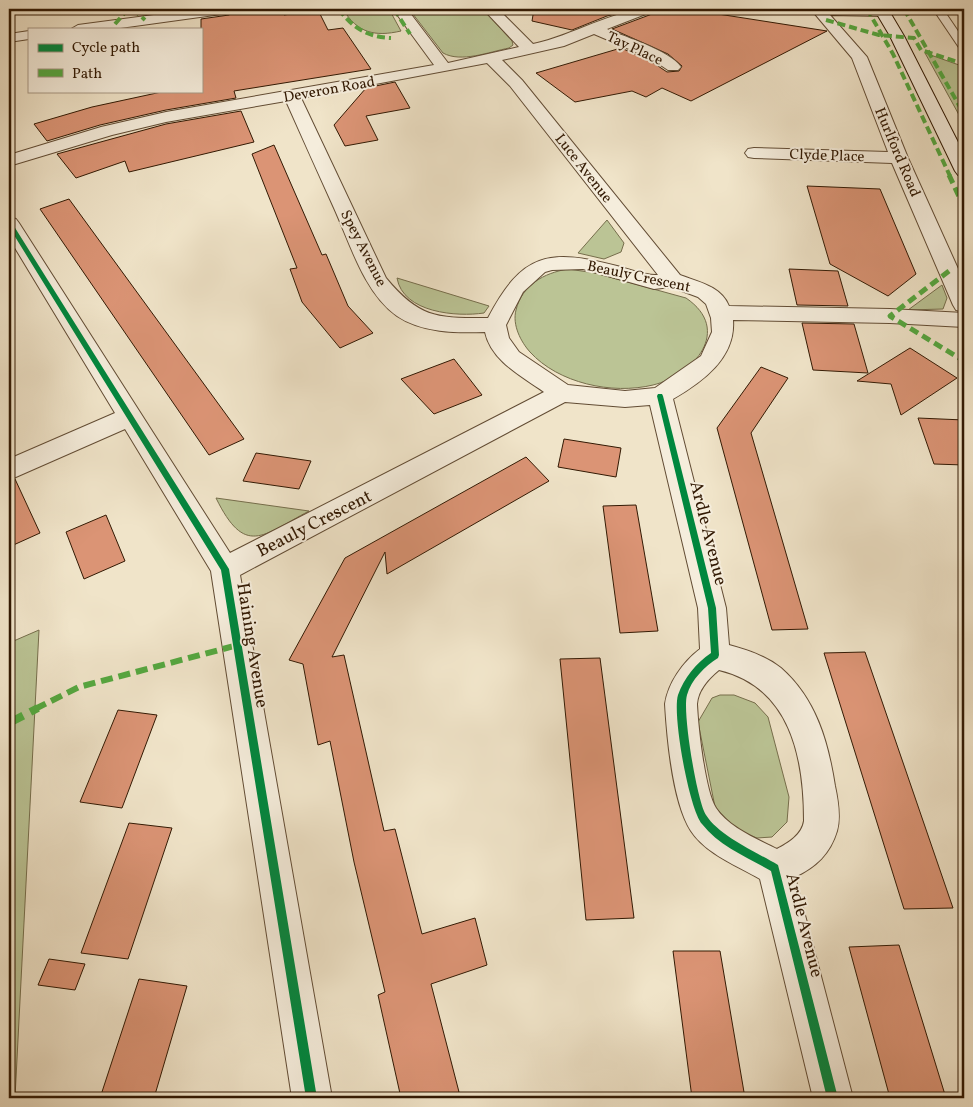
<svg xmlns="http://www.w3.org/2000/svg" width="973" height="1107" font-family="Vollkorn,serif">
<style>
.green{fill:#bbc495;stroke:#766e4c}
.building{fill:#db9475;stroke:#321903}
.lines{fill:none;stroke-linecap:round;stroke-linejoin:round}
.lane-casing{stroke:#624c34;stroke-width:2}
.street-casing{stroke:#624c34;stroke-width:2}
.secondary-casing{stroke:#321903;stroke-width:2}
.lane{fill:#f5eddc;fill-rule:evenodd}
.street{fill:#f5eddc;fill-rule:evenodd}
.secondary{fill:#f5eddc;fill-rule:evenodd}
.quiet-far3{stroke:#54a940;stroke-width:4;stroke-dasharray:8 4;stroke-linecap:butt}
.quiet-far2{stroke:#54a940;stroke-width:5;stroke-dasharray:9 5;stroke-linecap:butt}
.quiet-far1{stroke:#54a940;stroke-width:6;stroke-dasharray:12 6;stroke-linecap:butt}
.quiet{stroke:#54a940;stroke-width:8;stroke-dasharray:16 8;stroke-linecap:butt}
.cycleway-casing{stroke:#f5eddc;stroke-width:3}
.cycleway{fill:#00873e;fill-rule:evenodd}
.labels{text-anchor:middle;stroke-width:4;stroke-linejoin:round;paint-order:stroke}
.far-street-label{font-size:15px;fill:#321903;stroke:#f5eddc}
.street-label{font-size:18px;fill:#321903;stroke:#f5eddc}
</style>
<rect width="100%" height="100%" fill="#f0e4c9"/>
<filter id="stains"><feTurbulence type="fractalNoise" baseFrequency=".004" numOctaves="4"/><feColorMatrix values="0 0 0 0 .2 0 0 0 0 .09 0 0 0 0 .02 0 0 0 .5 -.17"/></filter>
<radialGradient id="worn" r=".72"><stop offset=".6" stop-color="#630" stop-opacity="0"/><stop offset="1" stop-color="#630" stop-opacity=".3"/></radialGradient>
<g class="green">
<path d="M343 9H389L401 31C375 37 357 33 343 9Z"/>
<path d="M409 9H483L512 41 513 45 509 48C489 52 461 63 443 53Z"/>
<path d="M925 53 959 65 964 74V124Z"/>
<path d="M607 220 624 243 621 252 604 259 578 253Z"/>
<path d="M568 269 595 273 686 298C733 330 694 375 653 385 612 395 558 383 530 352 521 342 512 325 516 310 522 285 544 273 568 269Z"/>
<path d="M397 278 489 306 484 313C457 317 403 313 397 278Z"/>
<path d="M942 285 947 298 943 309 908 310Z"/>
<path d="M216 498 309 511C262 536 245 557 216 498Z"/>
<path d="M39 630 15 1098H9V643Z"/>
<path d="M720 695H734L755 703 768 717 789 797 787 822 772 837 757 838 738 831 715 807 698 722 712 698Z"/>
</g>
<g class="building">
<path d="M238 9H283L284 15 318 10 328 30 343 28 371 69 234 91 236 98 166 110 100 125 47 141 34 124 92 107 166 91H201V19L229 15Z"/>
<path d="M534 9H635L607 16 572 30 532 21Z"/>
<path d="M655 9H686L827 31 691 101 662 88 646 97 632 91 575 102 536 73 621 48 649 60 667 72 679 71 682 66 668 54 612 29 652 14Z"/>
<path d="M395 82 410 108 366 116 378 140 345 146 334 125 366 88Z"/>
<path d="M241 111 254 142 129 172 125 161 76 178 57 154 166 124Z"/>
<path d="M274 145 322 255 326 254 348 306 373 333 340 348 302 302 290 269 297 268 252 154Z"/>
<path d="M807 186 880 189 916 274 888 296 830 264Z"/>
<path d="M69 199 244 439 209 455 40 209Z"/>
<path d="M789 269 838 271 848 306 797 305Z"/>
<path d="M802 323 854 324 868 373 813 370Z"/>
<path d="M910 348 957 378 901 415 891 384 857 381Z"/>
<path d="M454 359 482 395 434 414 401 379Z"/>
<path d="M761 367 788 378 751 433 808 629 772 630 717 428Z"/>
<path d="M918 418 964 420V465L934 464Z"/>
<path d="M564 439 621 448 616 477 558 467Z"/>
<path d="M256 453 311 461 299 489 243 481Z"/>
<path d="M526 457 549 481 387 574 385 552 332 657 344 655 384 831 395 829 422 934 475 918 487 965 431 984 459 1092 444 1098H401L378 995 385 992 354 862 330 741 318 745 303 664 289 660 345 558Z"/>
<path d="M15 479 40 533 9 547V482Z"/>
<path d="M636 505 658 631 620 633 603 506Z"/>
<path d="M106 515 125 561 84 579 66 532Z"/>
<path d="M865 652 953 908 904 909 824 653Z"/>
<path d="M600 658 634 918 586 920 560 659Z"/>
<path d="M118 710 157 715 122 808 80 802Z"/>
<path d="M129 823 172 828 128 959 81 953Z"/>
<path d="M899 945 946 1098H890L849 947Z"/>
<path d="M673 951H720L745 1098H692Z"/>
<path d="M49 959 85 964 75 990 38 985Z"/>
<path d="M139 979 187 986 154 1098H100Z"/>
</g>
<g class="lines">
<g class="lane-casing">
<path id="lane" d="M933 9H943L964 40V50L960 49Z"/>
</g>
<g class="street-casing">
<g id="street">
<path d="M199 9H236L229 13 113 29H71L78 25Z"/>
<path d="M393 9H407L448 63 519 47 483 9H498L533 44C573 36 612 9 653 9L651 12 607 29C627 38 669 50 681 67L678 70H668L650 58 594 34 564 46 502 60 522 80 680 275C698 282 721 286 729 306L890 309 964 313V327L890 323 733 320C736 358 702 382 673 399L726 608 729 645C747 650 766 656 781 668 816 699 828 741 835 786 838 800 841 817 837 831 830 854 816 867 795 877L853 1098H813L760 879C738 866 706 854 691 831 673 803 667 738 665 704 668 683 683 662 700 649L698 608 650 405 625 407 565 402 240 575 332 1098H292L211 571 125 429 9 480V459L115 413 9 238V217L16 219 19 223 230 553 544 392C523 377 491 361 485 332 456 333 422 333 397 316 364 293 350 243 334 208 318 173 302 137 286 101L166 122 112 135 9 166V155L101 127 166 112 434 65ZM487 63 510 86 658 275C645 276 629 269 617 266 548 248 522 253 488 318 437 318 420 319 386 278L301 98ZM583 269 654 289 671 287 698 297 706 304 711 318 712 332 701 356 655 388 625 391 568 385 519 352 509 338 506 325 523 292 545 272 552 270ZM719 670C790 687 804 756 804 821 802 835 788 843 777 849 757 839 728 827 716 808 705 791 698 726 697 704 698 690 708 679 719 670Z"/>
<path d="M777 9H887L890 12 883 16 830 15 867 57 908 158 964 282V312L956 310 953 305 892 163 754 158 748 157 745 153 748 149 754 148 888 152 852 58 815 14 784 13Z"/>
<path d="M29 31V39L9 42V34Z"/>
</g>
</g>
<g class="secondary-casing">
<path id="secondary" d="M874 9H888L904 36 964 154V176L958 175 955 171 890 36Z"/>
</g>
<use href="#lane" class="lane"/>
<use href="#street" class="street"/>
<use href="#secondary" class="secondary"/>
<g class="quiet-far3">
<path d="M133 9 145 20"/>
<path d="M339 9C352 28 368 37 391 38"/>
<path d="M394 9 410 34"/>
<path d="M867 9 893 54 950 176"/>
<path d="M904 9 964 114"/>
<path d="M826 20 879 35 914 38 921 50 964 64"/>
<path d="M115 24 128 9"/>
</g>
<g class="quiet-far2">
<path d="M949 175 964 207"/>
<path d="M949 271 890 316 964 361"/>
</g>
<path class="quiet-far1" d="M35 709 79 687 238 645"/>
<path class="quiet" d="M9 723 38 708"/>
<g class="cycleway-casing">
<g id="cycleway">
<path d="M9 221 12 223 229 569 317 1098H306L221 570 9 227Z"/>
<path d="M658 394H662L663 396 716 608 719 655 718 658C705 666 691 680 687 695 682 711 697 801 706 815 719 836 758 853 778 865L838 1098H827L771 871C747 857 719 846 702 824 689 809 672 714 678 695 684 678 696 663 711 653L708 608 657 396Z"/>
</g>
</g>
<use href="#cycleway" class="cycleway"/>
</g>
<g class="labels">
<g class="far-street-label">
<text transform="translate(635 48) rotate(25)" y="5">Tay Place</text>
<text transform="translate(329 89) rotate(-10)" y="5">Deveron Road</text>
<text transform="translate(898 152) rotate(67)" y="5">Hurlford Road</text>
<text transform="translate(827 155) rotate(2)" y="5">Clyde Place</text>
<text transform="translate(584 168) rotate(52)" y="5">Luce Avenue</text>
<text transform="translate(364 248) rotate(63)" y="5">Spey Avenue</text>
<text transform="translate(639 276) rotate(12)" y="5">Beauly Crescent</text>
</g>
<g class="street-label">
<text transform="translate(314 523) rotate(-27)" y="6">Beauly Crescent</text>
<text transform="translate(709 533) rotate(76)" y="6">Ardle Avenue</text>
<text transform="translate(253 645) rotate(81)" y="6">Haining Avenue</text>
<text transform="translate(805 925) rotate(76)" y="6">Ardle Avenue</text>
</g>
</g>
<rect width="973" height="1107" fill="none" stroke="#f0e4c9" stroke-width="30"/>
<rect x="10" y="10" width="953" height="1087" fill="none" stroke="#321903" stroke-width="2.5"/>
<rect x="15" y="15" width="943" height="1077" fill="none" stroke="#321903"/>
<rect x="28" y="28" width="175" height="65" fill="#f5eddc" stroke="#a79885"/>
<rect x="38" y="44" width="25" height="8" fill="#00873e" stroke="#a79885"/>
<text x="72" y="52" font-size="15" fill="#321903">Cycle path</text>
<rect x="38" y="69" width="25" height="8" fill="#54a940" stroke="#a79885"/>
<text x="72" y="78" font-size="15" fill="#321903">Path</text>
<rect width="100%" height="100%" filter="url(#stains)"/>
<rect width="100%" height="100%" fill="url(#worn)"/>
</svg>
